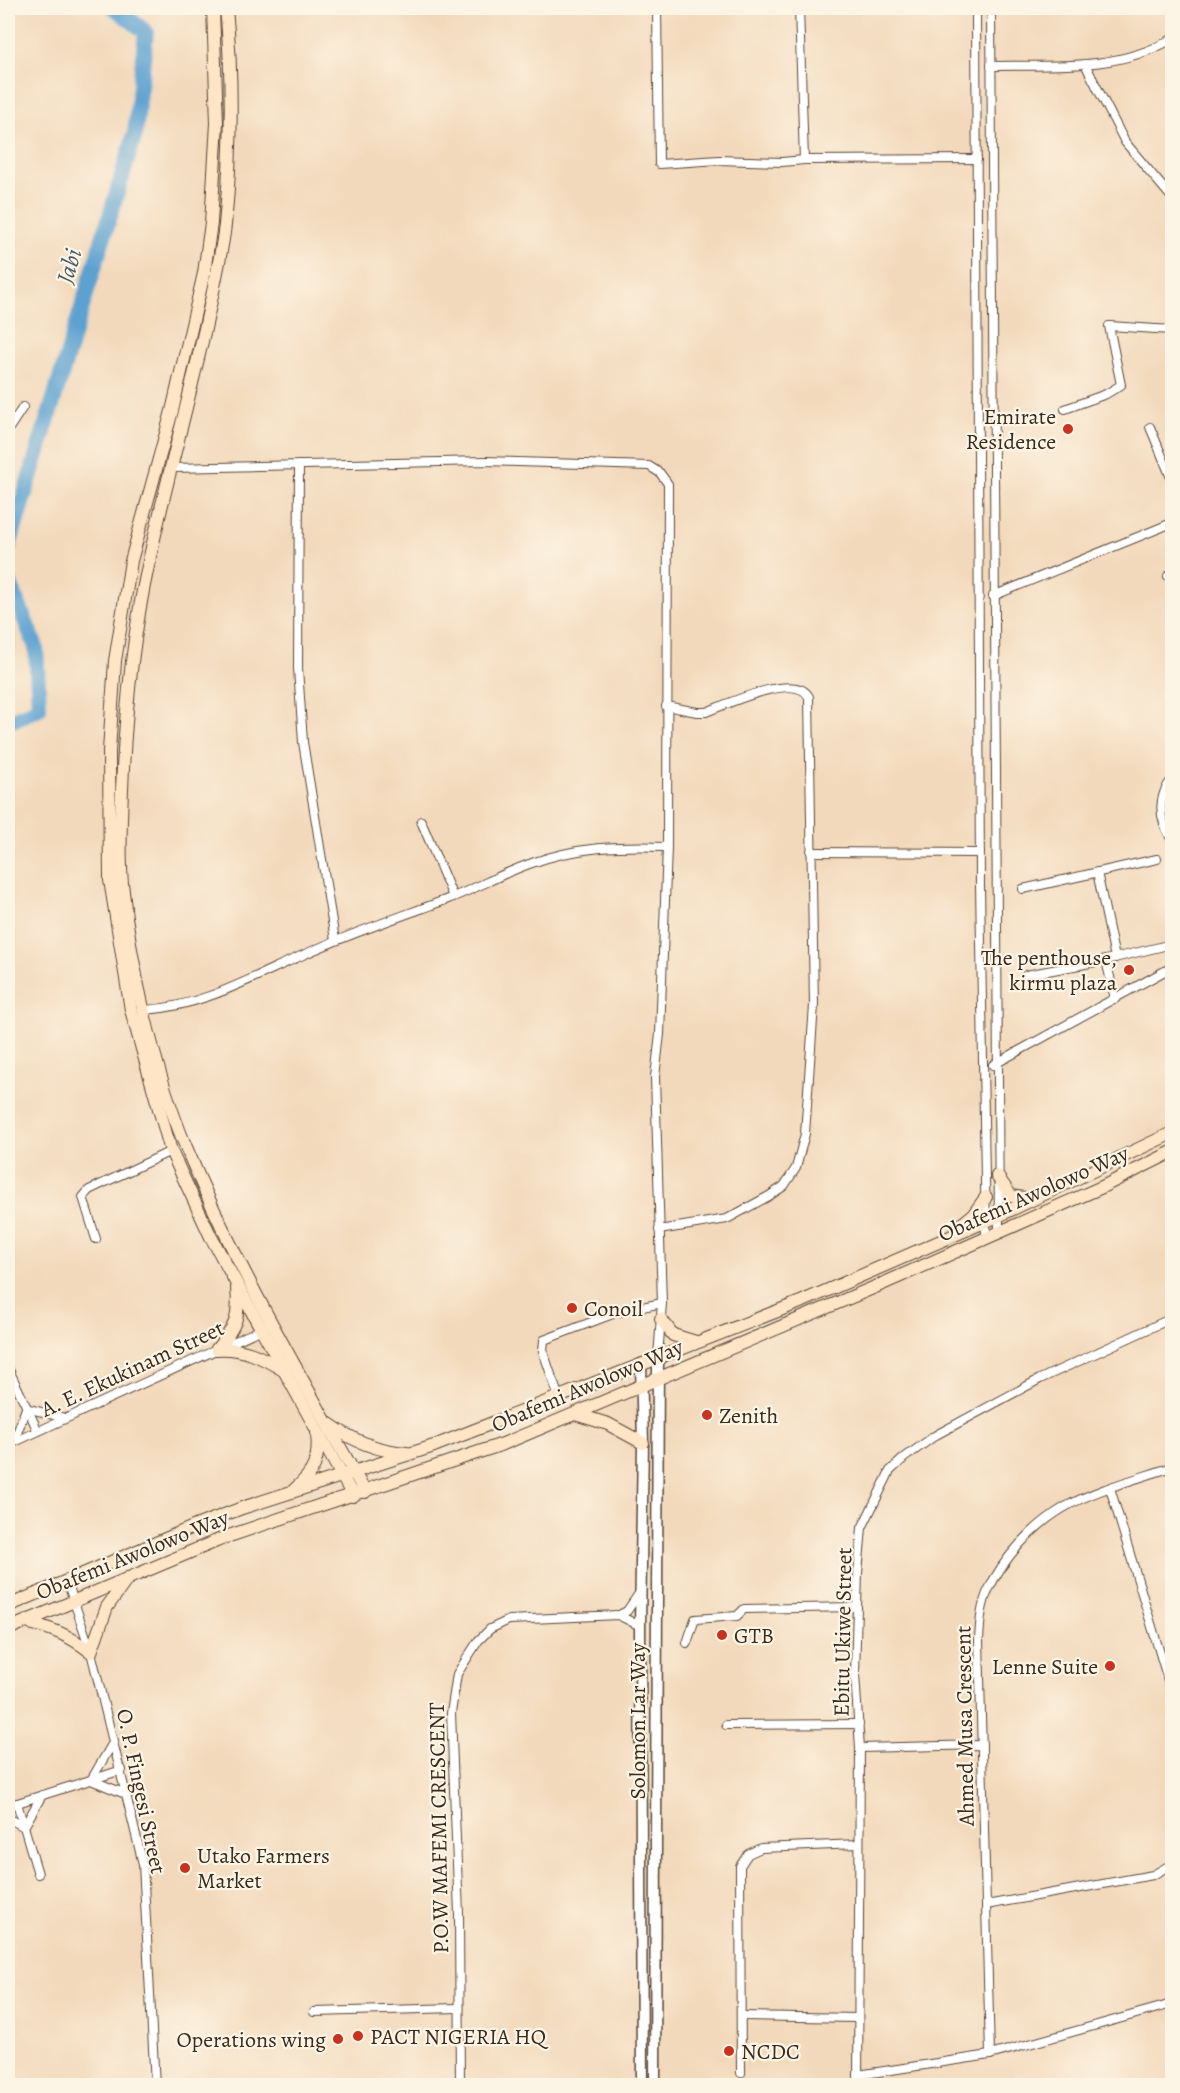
<svg xmlns="http://www.w3.org/2000/svg" width="1180" height="2093" font-family="Alegreya,serif">
<style>
.lines{fill:none;stroke-linecap:round;stroke-linejoin:round}
.river{stroke:#5ba1d0;stroke-width:16}
.minor-casing{stroke:#574436;stroke-width:10}
.tertiary-casing{stroke:#574436;stroke-width:13}
.secondary-casing{stroke:#574436;stroke-width:14}
.minor{stroke:#fff;stroke-width:8}
.tertiary{stroke:#fff;stroke-width:10}
.secondary{stroke:#fee5c5;stroke-width:12}
.poi-dot{fill:#c8321e;stroke:#fcf5e5;stroke-width:2}
.labels{text-anchor:middle;stroke-width:4.5;stroke-linejoin:round;paint-order:stroke}
.poi-label{font-size:22px;fill:#3b2a1e;stroke:#fcf5e5;text-anchor:start}
.street-label{font-size:22px;fill:#3b2a1e;stroke:#fcf5e5}
.water-label{font-size:24px;font-style:italic;fill:#485a65;stroke:#fcf5e5}
</style>
<rect width="100%" height="100%" fill="#fcf5e5"/>
<filter id="ink" filterUnits="userSpaceOnUse"><feTurbulence type="fractalNoise" baseFrequency=".0167" numOctaves="2"/><feDisplacementMap in="SourceGraphic" scale="12" xChannelSelector="R" yChannelSelector="G"/><feConvolveMatrix kernelMatrix="1 2 1 2 8 2 1 2 1" color-interpolation-filters="sRGB"/></filter>
<filter id="wash" filterUnits="userSpaceOnUse"><feTurbulence type="fractalNoise" baseFrequency=".008" numOctaves="4" result="noise"/><feDisplacementMap in="SourceGraphic" scale="24" xChannelSelector="R" yChannelSelector="G"/><feGaussianBlur stdDeviation="1.35" result="paint"/><feColorMatrix in="noise" values="0 0 0 0 0 0 0 0 0 0 0 0 0 0 0 0 0 1.4 0 .05"/><feComposite in="paint" operator="in"/></filter>
<g filter="url(#wash)">
<rect width="100%" height="100%" fill="#f3d9bb"/>
<g class="lines">
<g class="river">
<path d="M8 549 135 134 146 32 115 8"/>
<path d="M8 579 36 647 39 708 8 722"/>
</g>
</g>
</g>
<g filter="url(#ink)">
<g class="lines">
<g class="minor-casing">
<g id="minor">
<path d="M657 8 659 164 719 160 782 162 804 160"/>
<path d="M799 8 804 160 977 159"/>
<path d="M976 8 980 885 986 1238"/>
<path d="M991 8 999 1233"/>
<path d="M1085 64 1125 142 1172 198"/>
<path d="M991 66C1052 65 1118 71 1172 39"/>
<path d="M1065 409 1106 394 1121 385 1109 326 1172 330"/>
<path d="M1150 427 1172 480"/>
<path d="M8 430 23 407"/>
<path d="M299 465 298 668 303 742 335 940"/>
<path d="M173 468 485 461 649 466 660 473 668 484 667 847 660 1034 655 1077 662 1303 658 1357"/>
<path d="M1168 576 1172 574"/>
<path d="M993 596 1172 523"/>
<path d="M1172 779C1156 799 1159 819 1172 840"/>
<path d="M421 821 453 897"/>
<path d="M811 852 980 853"/>
<path d="M1097 872 1115 958"/>
<path d="M1023 889 1157 859"/>
<path d="M1106 960 1115 999"/>
<path d="M1026 975 1106 960 1172 944"/>
<path d="M145 1010C201 1007 253 977 303 955 351 933 400 917 448 899 477 888 503 873 532 863 576 847 620 845 667 847"/>
<path d="M993 1065 1172 967"/>
<path d="M659 1230 727 1219 769 1196 784 1186 796 1168 805 1134 814 1005 809 697C797 671 727 704 706 712H697L666 706"/>
<path d="M96 1239 83 1197 89 1190 171 1151"/>
<path d="M8 1368 38 1431"/>
<path d="M559 1398 543 1351 544 1340 618 1312 662 1303"/>
<path d="M14 1442 26 1408 65 1418"/>
<path d="M8 1445 264 1328"/>
<path d="M1110 1488 1172 1693"/>
<path d="M67 1581 91 1652 143 1864 155 2086"/>
<path d="M619 1615 627 1611 640 1592"/>
<path d="M687 1643 695 1619 737 1616 744 1609 857 1607"/>
<path d="M726 1725 859 1724"/>
<path d="M114 1741 91 1780 128 1795"/>
<path d="M860 1748 982 1745"/>
<path d="M17 1803 38 1874"/>
<path d="M8 1806 122 1770"/>
<path d="M8 1818 24 1827 42 1795"/>
<path d="M986 1905 1153 1875 1172 1864"/>
<path d="M314 2012 458 2008"/>
<path d="M741 2016 858 2018"/>
<path d="M990 2055 979 1640C980 1623 981 1606 988 1591 1003 1558 1034 1525 1065 1507 1097 1489 1137 1479 1172 1467"/>
<path d="M741 2073 740 1866 748 1854 761 1848 859 1844"/>
<path d="M858 2075 990 2055 1172 2004"/>
<path d="M460 2086 459 1914 451 1713 457 1674 478 1641 490 1629 509 1620 618 1615 640 1626"/>
<path d="M858 2086 860 1748 855 1674 858 1573 862 1528 890 1471 904 1458 936 1435 1040 1379 1172 1318"/>
</g>
</g>
<g class="tertiary-casing">
<g id="tertiary">
<path d="M641 1364 643 1443 640 1626 642 2086"/>
<path d="M655 2086 658 1357"/>
</g>
</g>
<g class="secondary-casing">
<g id="secondary">
<path d="M213 8 217 123 211 223 204 273 172 411 131 561 115 661 109 751 110 880 131 1010 171 1151 211 1237 353 1496"/>
<path d="M226 8C233 80 232 152 225 225 221 258 213 291 206 324 188 405 165 485 148 566 132 639 125 715 122 790 121 821 119 852 122 883 130 965 154 1071 186 1147 236 1267 302 1378 365 1492"/>
<path d="M997 1176 1011 1196 1030 1199"/>
<path d="M956 1229 973 1215 986 1197"/>
<path d="M661 1319 673 1335 696 1342"/>
<path d="M217 1349C236 1326 240 1318 237 1288"/>
<path d="M217 1349C243 1347 262 1357 285 1371"/>
<path d="M575 1414 608 1424 643 1443"/>
<path d="M329 1424C353 1441 377 1451 407 1453"/>
<path d="M295 1489C314 1473 320 1459 317 1434"/>
<path d="M8 1606 198 1525 242 1508 434 1446 803 1301 998 1216 1172 1133"/>
<path d="M25 1622C51 1628 69 1635 91 1652L107 1607 128 1578"/>
<path d="M8 1629 226 1537 503 1444 880 1285 1102 1187 1172 1152"/>
</g>
</g>
<use href="#minor" class="minor"/>
<use href="#tertiary" class="tertiary"/>
<use href="#secondary" class="secondary"/>
</g>
</g>
<g class="poi-dot">
<circle cx="1068" cy="429" r="6"/>
<circle cx="1129" cy="970" r="6"/>
<circle cx="572" cy="1308" r="6"/>
<circle cx="707" cy="1415" r="6"/>
<circle cx="722" cy="1635" r="6"/>
<circle cx="1110" cy="1666" r="6"/>
<circle cx="185" cy="1868" r="6"/>
<circle cx="358" cy="2036" r="6"/>
<circle cx="338" cy="2039" r="6"/>
<circle cx="729" cy="2051" r="6"/>
</g>
<g class="labels">
<g class="poi-label">
<text x="1056" y="424" text-anchor="end">Emirate<tspan x="1056" dy="25">Residence</tspan></text>
<text x="1117" y="965" text-anchor="end">The penthouse,<tspan x="1117" dy="25">kirmu plaza</tspan></text>
<text x="584" y="1316">Conoil</text>
<text x="719" y="1423">Zenith</text>
<text x="734" y="1643">GTB</text>
<text x="1098" y="1674" text-anchor="end">Lenne Suite</text>
<text x="197" y="1863">Utako Farmers<tspan x="197" dy="25">Market</tspan></text>
<text x="370" y="2044">PACT NIGERIA HQ</text>
<text x="326" y="2047" text-anchor="end">Operations wing</text>
<text x="741" y="2059">NCDC</text>
</g>
<g class="street-label">
<text transform="translate(1033 1193) rotate(-24)" y="8">Obafemi Awolowo Way</text>
<text transform="translate(132 1368) rotate(-25)" y="8">A. E. Ekukinam Street</text>
<text transform="translate(587 1385) rotate(-23)" y="8">Obafemi Awolowo Way</text>
<text transform="translate(132 1554) rotate(-22)" y="8">Obafemi Awolowo Way</text>
<text transform="translate(842 1632) rotate(-89)" y="8">Ebitu Ukiwe Street</text>
<text transform="translate(637 1721) rotate(-90)" y="8">Solomon Lar Way</text>
<text transform="translate(964 1726) rotate(-91)" y="8">Ahmed Musa Crescent</text>
<text transform="translate(142 1791) rotate(78)" y="8">O. P. Fingesi Street</text>
<text transform="translate(438 1828) rotate(-91)" y="8">P.O.W MAFEMI CRESCENT</text>
</g>
<g class="water-label">
<text transform="translate(69 266) rotate(-73)" y="8">Jabi</text>
</g>
</g>
<rect width="1180" height="2093" fill="none" stroke="#fcf5e5" stroke-width="30"/>
</svg>
